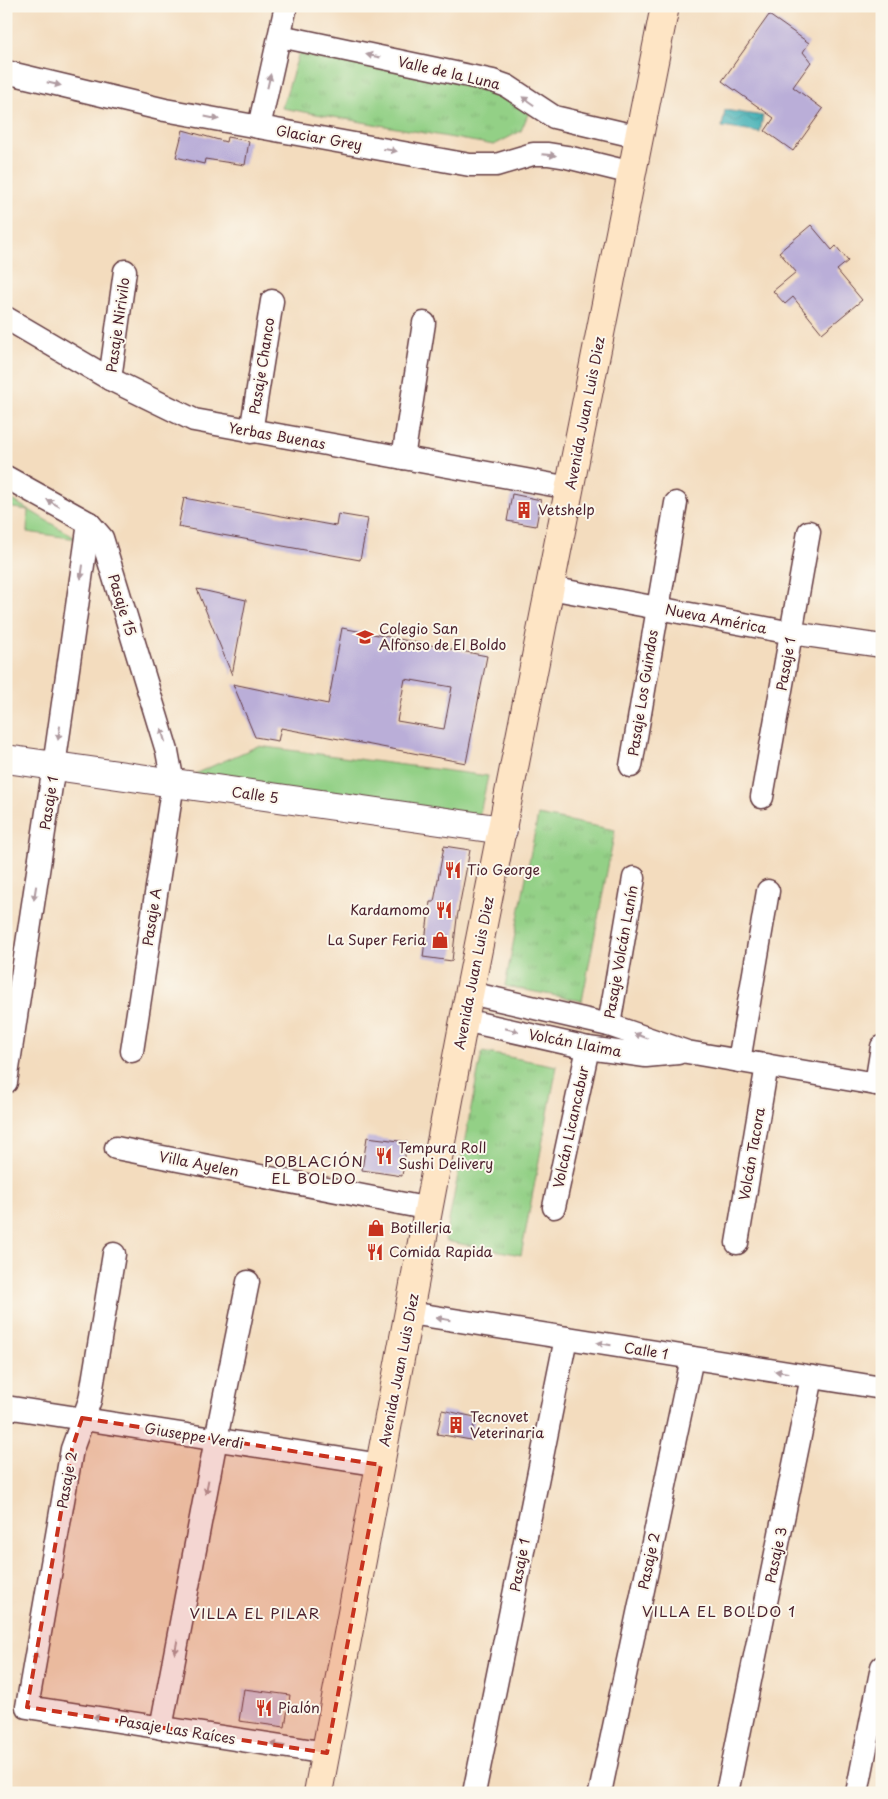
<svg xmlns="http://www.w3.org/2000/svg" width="888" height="1799" font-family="'Playpen Sans',sans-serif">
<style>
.grass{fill:#93d086;stroke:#6e7858}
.park{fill:url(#park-tufts);stroke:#6e7858}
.water{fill:url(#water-waves);stroke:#436670}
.building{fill:#baaed8;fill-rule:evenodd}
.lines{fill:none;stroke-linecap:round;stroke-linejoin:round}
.minor-casing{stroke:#633b41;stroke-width:25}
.tertiary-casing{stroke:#633b41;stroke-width:30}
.secondary-casing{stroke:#633b41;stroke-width:30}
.minor{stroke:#fff;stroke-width:22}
.tertiary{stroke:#fff;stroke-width:28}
.secondary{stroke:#fee5c5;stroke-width:28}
.oneway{fill:#ae9aa0}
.marked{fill:#c8321e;fill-opacity:0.2;stroke:#c8321e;stroke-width:4;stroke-dasharray:10 6;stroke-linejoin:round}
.labels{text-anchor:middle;stroke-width:4;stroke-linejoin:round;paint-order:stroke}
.street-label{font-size:14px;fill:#4a1f2b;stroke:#fbf7ec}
.poi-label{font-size:14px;fill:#4a1f2b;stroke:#fbf7ec;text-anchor:start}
.neighbourhood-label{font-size:15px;letter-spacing:1px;fill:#4a1f2b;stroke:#fbf7ec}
</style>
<defs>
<pattern id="park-tufts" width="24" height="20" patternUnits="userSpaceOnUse" patternTransform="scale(1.25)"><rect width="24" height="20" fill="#93d086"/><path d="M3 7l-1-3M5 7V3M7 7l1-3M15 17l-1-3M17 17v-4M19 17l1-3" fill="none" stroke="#80b274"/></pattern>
<pattern id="water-waves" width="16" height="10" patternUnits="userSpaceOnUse" patternTransform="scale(1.25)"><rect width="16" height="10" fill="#3caeb4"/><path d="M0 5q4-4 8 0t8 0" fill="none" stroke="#348d93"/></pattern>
</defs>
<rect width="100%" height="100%" fill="#fbf7ec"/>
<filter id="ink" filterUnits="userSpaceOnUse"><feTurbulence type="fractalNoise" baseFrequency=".02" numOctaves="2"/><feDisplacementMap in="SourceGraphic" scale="10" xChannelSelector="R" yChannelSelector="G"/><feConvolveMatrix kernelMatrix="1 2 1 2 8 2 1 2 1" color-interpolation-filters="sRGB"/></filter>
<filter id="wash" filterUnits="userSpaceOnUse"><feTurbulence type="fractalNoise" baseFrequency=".0096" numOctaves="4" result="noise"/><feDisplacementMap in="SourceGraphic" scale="20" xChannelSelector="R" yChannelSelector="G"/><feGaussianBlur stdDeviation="1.12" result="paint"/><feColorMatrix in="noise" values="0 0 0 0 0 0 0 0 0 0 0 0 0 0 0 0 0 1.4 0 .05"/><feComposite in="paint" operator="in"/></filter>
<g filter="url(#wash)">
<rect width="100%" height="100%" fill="#f3dcbe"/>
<g class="grass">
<path d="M6 496 77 539 27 532 28 510 6 507Z"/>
<path d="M258 746 488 776 477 827 192 775Z"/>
</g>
<g class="park">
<path d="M302 43 516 81 529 112 521 131 494 145 282 108Z"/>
<path d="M538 815 615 830 582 1001 505 986Z"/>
<path d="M482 1052 557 1066 521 1255 445 1241Z"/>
</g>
<path class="water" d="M725 110 763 116 760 133 722 127Z"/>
<g id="blocks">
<g class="building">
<path d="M769 15 809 43 803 52 811 62 793 87 823 109 793 151 765 131 774 118 722 81Z"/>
<path d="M183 130 226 142 227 137 249 141 245 165 205 159 204 164 176 157Z"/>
<path d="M811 225 832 250 836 246 848 261 837 270 862 300 822 333 793 297 785 304 773 291 796 272 779 252Z"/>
<path d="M512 494 541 500 536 526 507 521Z"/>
<path d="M184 498 336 526 338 514 368 519 360 560 178 527Z"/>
<path d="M197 589 246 600 232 675Z"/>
<path d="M342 628 487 656 466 763 281 728 278 741 255 737 233 684 328 704ZM405 679 452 687 444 729 397 721Z"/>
<path d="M444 846 470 850 457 918 452 961 423 957 430 902H434Z"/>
<path d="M367 1137 407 1142 402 1176 362 1170Z"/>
<path d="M442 1410 475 1417 471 1440 437 1434Z"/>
<path d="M244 1689 290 1695 285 1727 239 1721Z"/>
</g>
</g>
</g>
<g filter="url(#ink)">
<use href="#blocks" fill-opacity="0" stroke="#633b41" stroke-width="1"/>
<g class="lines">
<g class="minor-casing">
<g id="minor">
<path d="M280 36 493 81 507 86 554 117 639 137"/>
<path d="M6 72 165 110 470 165H496L533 154H548L567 157 632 173"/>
<path d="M259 127 286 6"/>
<path d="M6 318 110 379 194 420 570 488"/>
<path d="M110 379 125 271"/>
<path d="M251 432 272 301"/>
<path d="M403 458 424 323"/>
<path d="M6 477 89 523 102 538 167 751 173 783 132 1051"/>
<path d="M550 588 792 633 882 646"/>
<path d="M631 766 676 503"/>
<path d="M762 797 809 532"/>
<path d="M470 993 609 1025 687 1052 882 1085"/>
<path d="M464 1020 588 1048 646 1056 678 1053"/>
<path d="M609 1025 634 878"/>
<path d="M739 1061 768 891"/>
<path d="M6 1082 54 766 89 523"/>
<path d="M876 1084 882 1047"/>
<path d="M116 1148 430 1209"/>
<path d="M554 1207 588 1048"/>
<path d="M737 1243 767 1065"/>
<path d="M114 1254 90 1400 72 1449 27 1707 327 1753"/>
<path d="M410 1313 882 1388"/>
<path d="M6 1407 381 1465"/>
<path d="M161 1728 216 1439 248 1282"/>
<path d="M474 1793 566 1338"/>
<path d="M600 1793 692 1358"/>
<path d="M727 1793 812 1377"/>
<path d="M857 1793 882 1667"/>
</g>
</g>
<g class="tertiary-casing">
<path id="tertiary" d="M6 759 503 830"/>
</g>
<g class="secondary-casing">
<path id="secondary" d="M318 1793 464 1020 665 6"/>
</g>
<use href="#minor" class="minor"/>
<use href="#tertiary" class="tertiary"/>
<use href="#secondary" class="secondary"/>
</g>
<defs><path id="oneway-solid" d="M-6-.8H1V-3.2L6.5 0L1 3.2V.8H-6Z" transform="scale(1.25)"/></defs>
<g class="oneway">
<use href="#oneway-solid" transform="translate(373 56) rotate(-168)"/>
<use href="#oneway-solid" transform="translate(269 81) rotate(-77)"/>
<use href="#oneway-solid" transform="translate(54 84) rotate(13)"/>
<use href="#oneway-solid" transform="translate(528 101) rotate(-145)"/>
<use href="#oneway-solid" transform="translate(212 118) rotate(11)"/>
<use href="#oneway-solid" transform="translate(390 150) rotate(10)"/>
<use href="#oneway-solid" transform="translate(549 155) rotate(5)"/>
<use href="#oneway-solid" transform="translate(53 503) rotate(-150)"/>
<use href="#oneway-solid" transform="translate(82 572) rotate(98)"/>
<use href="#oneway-solid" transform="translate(59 733) rotate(98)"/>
<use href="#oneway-solid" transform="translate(163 735) rotate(-107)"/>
<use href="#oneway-solid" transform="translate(35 893) rotate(99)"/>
<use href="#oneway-solid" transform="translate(512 1030) rotate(13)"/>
<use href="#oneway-solid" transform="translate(641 1036) rotate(-160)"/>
<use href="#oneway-solid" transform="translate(443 1319) rotate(-171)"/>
<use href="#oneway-solid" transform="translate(604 1344) rotate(-171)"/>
<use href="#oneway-solid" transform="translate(782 1372) rotate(-171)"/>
<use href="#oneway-solid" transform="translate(207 1487) rotate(101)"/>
<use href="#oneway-solid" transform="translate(176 1647) rotate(101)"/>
<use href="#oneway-solid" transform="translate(35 1659) rotate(-80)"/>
<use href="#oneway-solid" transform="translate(100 1718) rotate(-171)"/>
<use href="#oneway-solid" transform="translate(278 1745) rotate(-171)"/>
</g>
</g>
<path class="marked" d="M82 1418 381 1465 327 1753 27 1707 72 1449Z"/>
<defs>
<g id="building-bare" transform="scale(1.35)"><path d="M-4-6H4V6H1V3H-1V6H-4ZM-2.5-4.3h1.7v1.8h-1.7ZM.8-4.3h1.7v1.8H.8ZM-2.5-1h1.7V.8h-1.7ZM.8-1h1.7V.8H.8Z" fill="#c8321e" stroke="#fbf7ec" stroke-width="2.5" paint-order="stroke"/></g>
<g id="school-bare" transform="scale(1.35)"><path d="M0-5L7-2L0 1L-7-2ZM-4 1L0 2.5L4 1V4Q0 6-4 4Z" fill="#c8321e" stroke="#fbf7ec" stroke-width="2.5" paint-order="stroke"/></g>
<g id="restaurant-bare" transform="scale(1.35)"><path d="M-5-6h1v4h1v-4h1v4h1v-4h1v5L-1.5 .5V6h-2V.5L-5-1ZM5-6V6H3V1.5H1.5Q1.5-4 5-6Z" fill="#c8321e" stroke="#fbf7ec" stroke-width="2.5" paint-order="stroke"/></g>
<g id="shop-bare" transform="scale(1.35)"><path d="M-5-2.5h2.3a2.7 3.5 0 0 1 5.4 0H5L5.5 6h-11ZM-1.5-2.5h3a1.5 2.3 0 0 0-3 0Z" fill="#c8321e" stroke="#fbf7ec" stroke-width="2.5" paint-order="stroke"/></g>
</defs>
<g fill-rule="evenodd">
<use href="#building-bare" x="524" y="510"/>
<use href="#school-bare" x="365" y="637"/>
<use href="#restaurant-bare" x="453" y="870"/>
<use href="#restaurant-bare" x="444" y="910"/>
<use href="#shop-bare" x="440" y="940"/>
<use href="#restaurant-bare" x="384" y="1156"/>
<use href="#shop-bare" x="376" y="1228"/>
<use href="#restaurant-bare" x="375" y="1252"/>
<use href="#building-bare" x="456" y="1425"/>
<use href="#restaurant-bare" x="264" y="1708"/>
</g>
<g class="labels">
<g class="street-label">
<text transform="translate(449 73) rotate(13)" y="5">Valle de la Luna</text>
<text transform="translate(319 138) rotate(10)" y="5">Glaciar Grey</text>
<text transform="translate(118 325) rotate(-82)" y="5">Pasaje Nirivilo</text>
<text transform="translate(262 366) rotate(-81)" y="5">Pasaje Chanco</text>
<text transform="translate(585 413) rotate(-79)" y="5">Avenida Juan Luis Diez</text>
<text transform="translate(277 436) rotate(10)" y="5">Yerbas Buenas</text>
<text transform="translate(122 605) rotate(73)" y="5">Pasaje 15</text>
<text transform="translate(716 619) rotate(11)" y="5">Nueva América</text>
<text transform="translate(786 664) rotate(-80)" y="5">Pasaje 1</text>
<text transform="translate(643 693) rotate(-81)" y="5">Pasaje Los Guindos</text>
<text transform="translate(255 795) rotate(8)" y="5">Calle 5</text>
<text transform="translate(49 803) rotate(-81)" y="5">Pasaje 1</text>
<text transform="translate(152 917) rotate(-81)" y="5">Pasaje A</text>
<text transform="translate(621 952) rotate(-80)" y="5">Pasaje Volcán Lanín</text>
<text transform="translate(474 973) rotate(-79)" y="5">Avenida Juan Luis Diez</text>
<text transform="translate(575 1043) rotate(11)" y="5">Volcán Llaima</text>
<text transform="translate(571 1127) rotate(-78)" y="5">Volcán Licancabur</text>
<text transform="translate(752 1154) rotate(-80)" y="5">Volcán Tacora</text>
<text transform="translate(199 1164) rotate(11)" y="5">Villa Ayelen</text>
<text transform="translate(646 1351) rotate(9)" y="5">Calle 1</text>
<text transform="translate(399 1370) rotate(-79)" y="5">Avenida Juan Luis Diez</text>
<text transform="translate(194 1436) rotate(9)" y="5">Giuseppe Verdi</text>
<text transform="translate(67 1480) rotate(-80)" y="5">Pasaje 2</text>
<text transform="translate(776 1555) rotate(-78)" y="5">Pasaje 3</text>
<text transform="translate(649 1561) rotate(-78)" y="5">Pasaje 2</text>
<text transform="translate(520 1565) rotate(-79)" y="5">Pasaje 1</text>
<text transform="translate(177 1730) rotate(9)" y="5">Pasaje Las Raíces</text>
</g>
<g class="poi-label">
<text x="538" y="515">Vetshelp</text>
<text x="379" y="634">Colegio San<tspan x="379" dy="16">Alfonso de El Boldo</tspan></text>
<text x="467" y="875">Tio George</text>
<text x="430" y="915" text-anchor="end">Kardamomo</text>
<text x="426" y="945" text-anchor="end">La Super Feria</text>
<text x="398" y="1153">Tempura Roll<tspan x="398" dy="16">Sushi Delivery</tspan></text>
<text x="390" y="1233">Botilleria</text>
<text x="389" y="1257">Comida Rapida</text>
<text x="470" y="1422">Tecnovet<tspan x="470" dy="16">Veterinaria</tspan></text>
<text x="278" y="1713">Pialón</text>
</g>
<g class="neighbourhood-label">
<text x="314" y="1167">POBLACIÓN<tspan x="314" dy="17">EL BOLDO</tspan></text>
<text x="719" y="1617">VILLA EL BOLDO 1</text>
<text x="255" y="1619">VILLA EL PILAR</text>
</g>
</g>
<rect width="888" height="1799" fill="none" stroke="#fbf7ec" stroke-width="25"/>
</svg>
